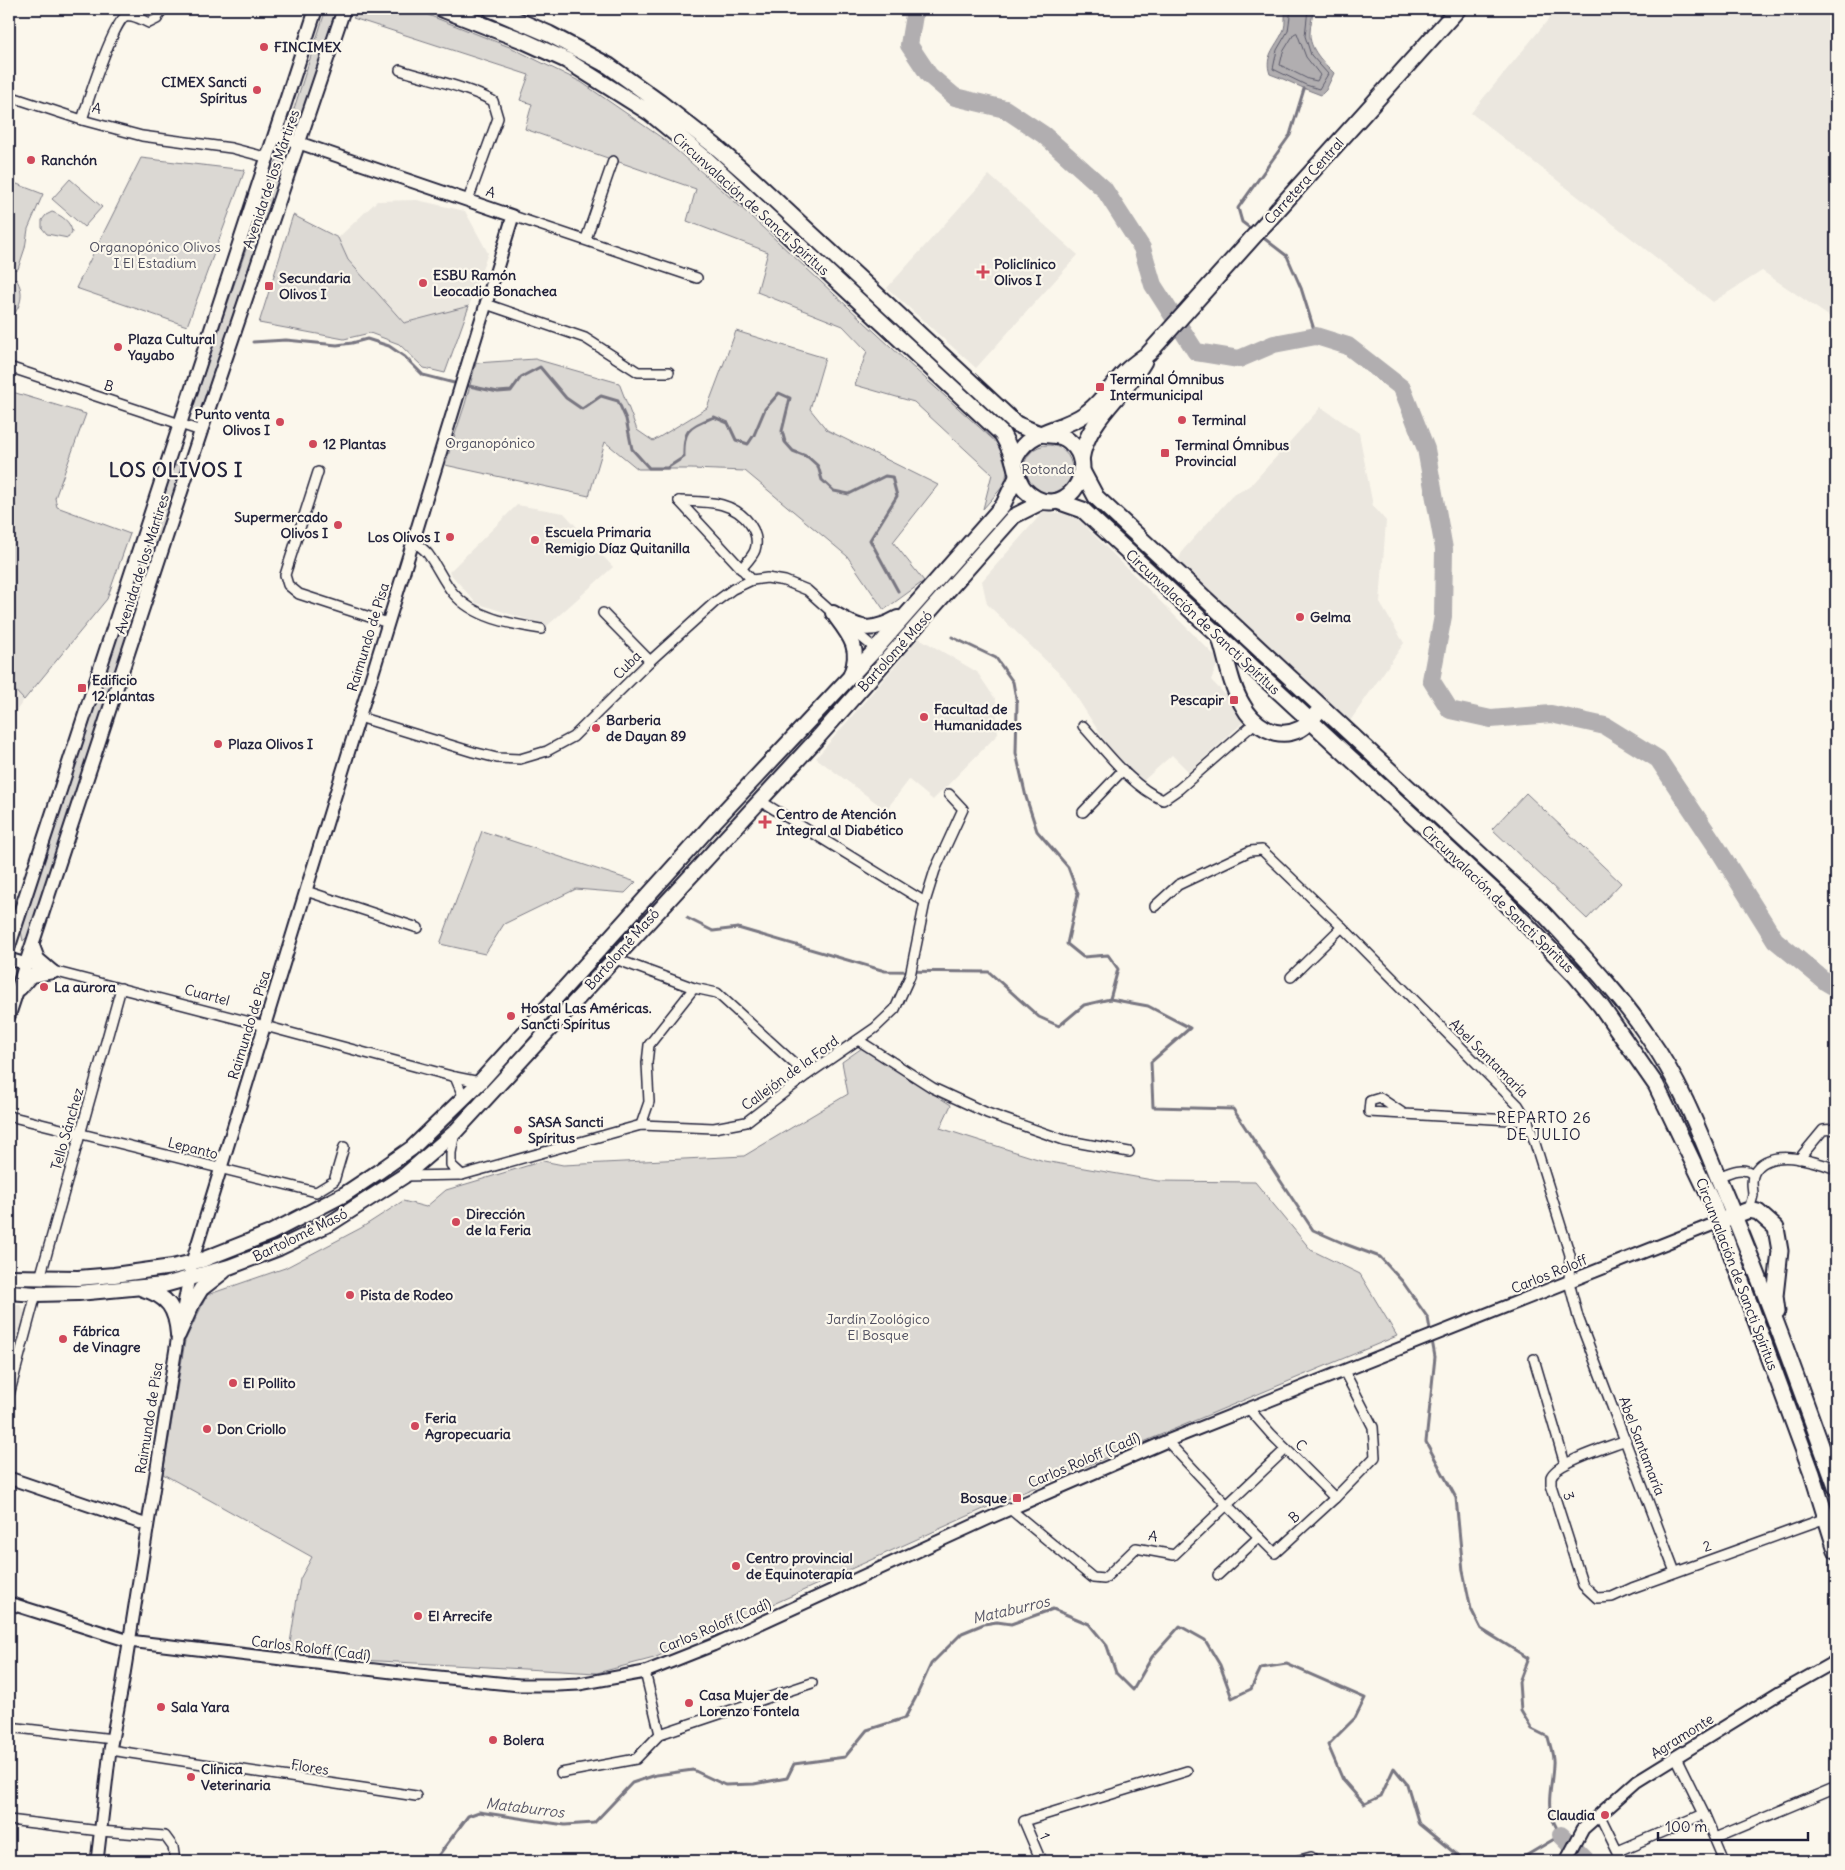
<svg xmlns="http://www.w3.org/2000/svg" width="1845" height="1870" font-family="Delius,sans-serif">
<style>
.built{fill:#ebe7df}
.green{fill:#dbd8d3;stroke:#7e7d87}
.water{fill:#b1aeb0;stroke:#787681}
.lines{fill:none;stroke-linecap:round;stroke-linejoin:round}
.shore{stroke:#5b5a6a;stroke-width:1}
.stream{stroke:#787681;stroke-width:3}
.river{stroke:#b1aeb0;stroke-width:18}
.minor-casing{stroke:#22223b;stroke-width:12}
.tertiary-casing{stroke:#22223b;stroke-width:15}
.secondary-casing{stroke:#22223b;stroke-width:16}
.primary-casing{stroke:#22223b;stroke-width:18}
.trunk-casing{stroke:#22223b;stroke-width:19}
.minor{stroke:#fbf7ec;stroke-width:9}
.tertiary{stroke:#fbf7ec;stroke-width:11}
.secondary{stroke:#fbf7ec;stroke-width:12}
.primary{stroke:#fbf7ec;stroke-width:14}
.trunk{stroke:#fbf7ec;stroke-width:15}
.poi-dot{fill:#d1495b;stroke:#fbf7ec;stroke-width:2}
.labels{text-anchor:middle;stroke-width:4.5;stroke-linejoin:round;paint-order:stroke}
.poi-label{font-size:14px;font-weight:bold;fill:#22223b;stroke:#fbf7ec;text-anchor:start}
.street-label{font-size:14px;fill:#22223b;stroke:#fbf7ec}
.park-label{font-size:14px;fill:#505061;stroke:#fbf7ec}
.neighbourhood-label{font-size:15px;letter-spacing:1px;fill:#22223b;stroke:#fbf7ec}
.water-label{font-size:15px;font-style:italic;fill:#545364;stroke:#fbf7ec}
.district-label{font-size:19px;font-weight:bold;letter-spacing:1px;fill:#22223b;stroke:#fbf7ec}
</style>
<rect width="100%" height="100%" fill="#fbf7ec"/>
<filter id="ink" filterUnits="userSpaceOnUse"><feTurbulence type="fractalNoise" baseFrequency=".02" numOctaves="2"/><feDisplacementMap in="SourceGraphic" scale="10" xChannelSelector="R" yChannelSelector="G"/><feConvolveMatrix kernelMatrix="1 2 1 2 8 2 1 2 1" color-interpolation-filters="sRGB"/></filter>
<g filter="url(#ink)">
<g class="built">
<path d="M1557 9H1836V321L1762 271 1713 302 1471 113Z"/>
<path d="M989 175 1078 255 976 368 887 288Z"/>
<path d="M417 200 465 211 488 253 469 306 404 323 348 260 338 238 377 201Z"/>
<path d="M1321 407 1359 433 1373 506 1386 521 1380 603 1404 643 1350 721 1178 561 1183 550 1232 496 1250 486Z"/>
<path d="M517 505 564 513 613 567 547 626 476 603 449 572Z"/>
<path d="M1043 512 1073 514 1219 660 1211 680 1248 718 1189 772 1172 755 1143 781 1115 757 1065 679 987 604 982 581Z"/>
<path d="M919 638 977 672 996 700 998 734 933 800 909 780 886 810 816 758Z"/>
<path d="M9 684 24 700 9 721Z"/>
<path d="M9 1303 19 1304 24 1310 26 1318 9 1379Z"/>
</g>
<g class="green">
<path d="M326 9H336L300 124 291 129 290 121Z"/>
<path d="M360 9H413L512 48 581 82 662 138 719 187 905 360 999 445 1007 471 1005 484 983 509 992 474 914 402 855 385 867 351 843 326 757 292 768 252 687 221 696 189 525 129 532 104 520 100 529 75 353 18Z"/>
<path d="M282 155 286 165 203 410 196 416 193 406 276 161Z"/>
<path d="M141 158 245 170 187 326 76 288Z"/>
<path d="M70 179 102 207 84 227 52 199Z"/>
<path d="M9 181 43 194 28 229 25 248 18 269H11L9 266Z"/>
<path d="M52 212C61 215 71 222 72 232L68 238 47 234 42 228V220L46 215Z"/>
<path d="M293 215 338 238 348 260 404 323 469 306 445 373 424 368 399 344 370 333 344 339 259 323Z"/>
<path d="M9 276 16 279C26 294 20 308 9 321Z"/>
<path d="M736 331 825 358 810 409 827 430 938 485 893 542 924 581 884 610 847 556 745 471 691 469H638L605 442 589 496 445 465 465 404 476 363 535 359 619 383 637 430 653 441 707 408Z"/>
<path d="M9 391 86 414 55 498 57 507 130 534 107 599 24 700 9 684Z"/>
<circle cx="1048" cy="469" r="24"/>
<path d="M181 463 183 470 32 932 23 941 21 931 173 466Z"/>
<path d="M1526 793 1621 883 1587 919 1492 829Z"/>
<path d="M482 831 636 882 625 893 576 889 504 924 485 954 440 944Z"/>
<path d="M862 1048 951 1105 940 1128 1044 1161 1158 1181 1255 1182 1311 1250 1360 1274 1397 1336 988 1507 654 1658 597 1673 288 1656 300 1579 312 1557 163 1474 185 1341 207 1295 285 1268 361 1228 403 1201 426 1207 446 1190 483 1179 543 1161 563 1165 744 1156 848 1094 842 1062Z"/>
</g>
<path class="water" d="M1286 9H1313C1313 17 1310 25 1310 33 1309 49 1324 63 1334 73L1326 90 1321 95C1303 89 1288 80 1270 74 1263 55 1278 45 1284 29 1286 23 1284 15 1286 9Z"/>
<g class="lines">
<g class="shore">
<path d="M1291 9 1288 31 1277 50 1273 69 1306 85 1319 89 1328 74 1311 55 1305 36 1308 9"/>
<path d="M1297 33 1306 57 1320 75 1317 81 1308 79 1280 65 1283 52 1294 34Z"/>
</g>
<g class="stream">
<path d="M1254 231 1242 222 1238 208 1290 135 1304 89"/>
<path d="M1261 236 1287 256 1301 288 1316 336"/>
<path d="M253 342 286 340 337 345 352 343 367 339 389 346 405 357 423 375 458 384"/>
<path d="M464 385 498 392 511 391 521 377 540 367 566 398 582 409 601 396 618 401 626 419 632 449 649 468H667L684 457C683 428 689 428 714 417L728 423 736 440 748 444 754 435 765 409 779 393 790 398 782 431 785 442 793 451 808 457 818 466 822 480 834 491 849 494 885 476 892 477 897 496 870 540 898 591"/>
<path d="M952 637 996 658 1013 682 1017 704 1016 753 1026 797 1037 831 1068 867 1078 894 1067 944 1083 957 1108 955 1118 969 1110 999 1148 1006 1190 1028 1151 1062 1153 1107 1233 1109 1313 1230 1345 1244 1380 1257 1402 1281 1428 1318 1435 1357 1426 1442 1456 1498 1463 1571 1471 1609 1481 1629 1528 1658 1519 1682 1521 1711 1532 1729 1548 1737C1550 1746 1554 1755 1553 1764 1552 1794 1542 1807 1561 1835L1517 1861"/>
<path d="M687 918 713 931 738 928 885 971 989 972 1039 1017 1059 1026 1084 1005 1110 999"/>
<path d="M310 1859H329L350 1861"/>
<path d="M432 1861 435 1860 468 1816 479 1812 565 1825 594 1823 632 1783 656 1775 693 1770 725 1785 754 1784 787 1778 794 1764 845 1757 867 1730 905 1718 916 1697 931 1664 962 1633 984 1624 997 1622 1011 1624 1053 1609 1089 1624 1107 1646 1116 1673 1133 1690 1152 1657 1180 1626 1205 1640 1220 1665 1232 1698 1251 1689 1261 1668 1287 1664 1365 1698 1355 1718 1328 1745 1343 1780 1364 1804 1381 1796 1394 1768 1407 1784 1419 1824 1462 1859 1461 1861"/>
</g>
<g class="river">
<path d="M915 9 909 45 929 75 955 97 1005 109 1044 135 1104 189 1142 248 1153 285 1196 352 1239 359 1274 344 1316 336 1348 346 1402 388 1426 449 1444 549 1443 616 1431 680 1450 710 1491 719 1551 714 1605 726 1658 759 1718 849 1775 940 1826 982 1836 988"/>
<path d="M1561 1835 1587 1861"/>
</g>
<g class="minor-casing">
<g id="minor">
<path d="M400 70C431 80 465 86 493 101L498 118 468 200"/>
<path d="M9 96 82 120 142 136 231 148 269 158"/>
<path d="M82 120C87 104 114 19 126 16 133 14 142 20 149 23L157 19 162 9"/>
<path d="M513 216 697 278"/>
<path d="M586 239 613 161"/>
<path d="M486 304 585 338 638 372H669"/>
<path d="M9 367 201 431"/>
<path d="M318 472 285 575 288 585 299 594 388 623"/>
<path d="M679 501C707 502 732 500 750 524 755 531 758 541 755 550 753 556 745 564 741 569"/>
<path d="M679 501 752 580"/>
<path d="M413 541C418 545 424 549 428 554 437 566 443 581 453 593 474 618 511 624 541 629"/>
<path d="M603 613 650 661"/>
<path d="M848 626 878 651"/>
<path d="M359 717 473 752 497 758 520 759 547 751 573 737 650 661 714 603 733 589 752 580 767 578 785 581 807 590 836 616"/>
<path d="M1083 726C1107 752 1131 786 1163 800L1179 789 1256 722"/>
<path d="M759 800 925 902"/>
<path d="M1083 812 1123 770"/>
<path d="M306 891 418 928"/>
<path d="M1155 906 1178 885 1250 851 1262 850 1342 927 1518 1105 1528 1121 1570 1255 1569 1282 1578 1317 1675 1572"/>
<path d="M613 958 694 988 717 993 807 1075"/>
<path d="M26 964 265 1026 455 1077 480 1082"/>
<path d="M1291 977 1342 927"/>
<path d="M858 1040 933 1088 987 1113 1064 1140 1129 1152"/>
<path d="M455 1077 464 1098"/>
<path d="M1404 1114 1380 1098 1370 1101 1369 1112 1528 1121"/>
<path d="M9 1116 316 1192 334 1181 344 1147"/>
<path d="M641 1125 649 1102 647 1063 649 1045 694 988"/>
<path d="M455 1132 451 1153V1165L462 1175"/>
<path d="M1799 1159 1823 1130 1836 1129"/>
<path d="M404 1176 462 1175 641 1125 714 1128 746 1122 807 1075 875 1028 895 1009 910 976 925 902 935 870 963 809 949 794"/>
<path d="M1718 1177C1730 1172 1742 1166 1753 1174"/>
<path d="M1749 1210C1750 1206 1752 1200 1753 1195 1753 1187 1750 1181 1754 1173 1768 1146 1815 1161 1836 1169"/>
<path d="M40 1278 121 988"/>
<path d="M1534 1359 1565 1464"/>
<path d="M9 1395 36 1294"/>
<path d="M1249 1409 1271 1434 1335 1498"/>
<path d="M1626 1440C1611 1446 1556 1462 1551 1477 1551 1480 1551 1482 1551 1485L1583 1585 1597 1598 1612 1597 1632 1588 1826 1518"/>
<path d="M1167 1441 1227 1505 1275 1553 1335 1498 1375 1457 1373 1427 1344 1371"/>
<path d="M1010 1509 1093 1578 1104 1579 1136 1548 1174 1555 1286 1449"/>
<path d="M1218 1575 1259 1537"/>
<path d="M9 1727 113 1739"/>
<path d="M660 1734 812 1683"/>
<path d="M110 1750 416 1796"/>
<path d="M1676 1757 1704 1814 1724 1861"/>
<path d="M561 1773 636 1759 660 1734 645 1672"/>
<path d="M1599 1814 1622 1861"/>
<path d="M9 1820 100 1831 165 1836 173 1847 175 1861"/>
<path d="M1715 1838 1834 1788"/>
<path d="M1618 1851 1704 1814"/>
<path d="M856 1861H858"/>
<path d="M1041 1861 1024 1821 1187 1771"/>
<path d="M1296 1861 1311 1857"/>
</g>
</g>
<g class="tertiary-casing">
<g id="tertiary">
<path d="M9 959 26 964"/>
<path d="M9 1478 147 1525"/>
<path d="M9 1603 129 1641 409 1674 519 1685H558L579 1684 645 1672 713 1645 994 1516 1167 1441 1719 1222"/>
<path d="M97 1861 110 1750 122 1687 178 1335 192 1262 513 216 276 135"/>
<path d="M1566 1861 1583 1829 1637 1781 1781 1692 1836 1661"/>
</g>
</g>
<g class="secondary-casing">
<g id="secondary">
<path d="M9 946 316 9"/>
<path d="M33 946 38 959 53 972"/>
<path d="M20 989 31 976 53 972"/>
<path d="M9 1015 201 431 344 9"/>
</g>
</g>
<g class="primary-casing">
<g id="primary">
<path d="M833 613C860 629 869 634 898 618"/>
<path d="M836 617C851 637 861 650 851 674"/>
<path d="M9 1277 78 1278 114 1275 172 1267 202 1260 270 1233 345 1194 378 1172 412 1148 480 1082 714 822 876 649 1003 505 1017 476"/>
<path d="M143 1289C168 1296 176 1309 178 1334"/>
<path d="M9 1292 36 1294 78 1293 164 1285 229 1267 279 1248 331 1223 404 1176 455 1132 814 742 1014 516 1042 502"/>
<path d="M178 1335 193 1302 201 1289 223 1272"/>
</g>
</g>
<g class="trunk-casing">
<g id="trunk">
<path d="M442 9 522 40 566 60 650 113 706 159 1002 434C1007 443 1012 452 1014 462 1017 472 1017 482 1025 490 1061 527 1103 470 1070 442 1062 434 1052 436 1041 434 1033 432 1024 427 1016 424L750 177 715 146 659 102 609 66 549 34 491 9"/>
<path d="M1081 460C1087 419 1125 395 1144 361"/>
<path d="M1014 461C1027 428 1058 433 1085 414 1100 404 1112 385 1125 372 1132 365 1141 359 1149 353L1458 9"/>
<path d="M1081 469 1096 497 1544 914C1581 954 1619 993 1649 1038 1680 1081 1699 1131 1719 1180 1762 1281 1799 1384 1836 1487"/>
<path d="M1060 502 1083 510 1497 894 1575 975 1601 1006 1656 1085 1712 1202 1812 1473 1836 1550"/>
<path d="M1220 638C1227 659 1230 684 1242 704 1253 725 1276 741 1300 729 1306 726 1312 719 1317 713"/>
<path d="M1725 1219 1749 1210 1758 1212 1776 1228 1780 1251 1775 1296 1777 1311"/>
</g>
</g>
<use href="#minor" class="minor"/>
<use href="#tertiary" class="tertiary"/>
<use href="#secondary" class="secondary"/>
<use href="#primary" class="primary"/>
<use href="#trunk" class="trunk"/>
</g>
</g>
<g class="poi-dot">
<circle cx="264" cy="47" r="5"/>
<circle cx="257" cy="90" r="5"/>
<circle cx="31" cy="160" r="5"/>
<path d="M980.5 264.5h5v5h5v5h-5v5h-5v-5h-5v-5h5z"/>
<circle cx="423" cy="283" r="5"/>
<rect x="264" y="281" width="10" height="10" rx="2.5"/>
<circle cx="118" cy="347" r="5"/>
<rect x="1095" y="382" width="10" height="10" rx="2.5"/>
<circle cx="1182" cy="420" r="5"/>
<circle cx="280" cy="422" r="5"/>
<circle cx="313" cy="444" r="5"/>
<rect x="1160" y="448" width="10" height="10" rx="2.5"/>
<circle cx="338" cy="525" r="5"/>
<circle cx="450" cy="537" r="5"/>
<circle cx="535" cy="540" r="5"/>
<circle cx="1300" cy="617" r="5"/>
<rect x="77" y="683" width="10" height="10" rx="2.5"/>
<rect x="1229" y="695" width="10" height="10" rx="2.5"/>
<circle cx="924" cy="717" r="5"/>
<circle cx="596" cy="728" r="5"/>
<circle cx="218" cy="744" r="5"/>
<path d="M762.5 814.5h5v5h5v5h-5v5h-5v-5h-5v-5h5z"/>
<circle cx="44" cy="987" r="5"/>
<circle cx="511" cy="1016" r="5"/>
<circle cx="518" cy="1130" r="5"/>
<circle cx="456" cy="1222" r="5"/>
<circle cx="350" cy="1295" r="5"/>
<circle cx="63" cy="1339" r="5"/>
<circle cx="233" cy="1383" r="5"/>
<circle cx="415" cy="1426" r="5"/>
<circle cx="207" cy="1429" r="5"/>
<rect x="1012" y="1493" width="10" height="10" rx="2.5"/>
<circle cx="736" cy="1566" r="5"/>
<circle cx="418" cy="1616" r="5"/>
<circle cx="689" cy="1703" r="5"/>
<circle cx="161" cy="1707" r="5"/>
<circle cx="493" cy="1740" r="5"/>
<circle cx="191" cy="1777" r="5"/>
<circle cx="1605" cy="1815" r="5"/>
</g>
<g class="labels">
<g class="poi-label">
<text x="274" y="52">FINCIMEX</text>
<text x="247" y="87" text-anchor="end">CIMEX Sancti<tspan x="247" dy="16">Spíritus</tspan></text>
<text x="41" y="165">Ranchón</text>
<text x="994" y="269">Policlínico<tspan x="994" dy="16">Olivos I</tspan></text>
<text x="433" y="280">ESBU Ramón<tspan x="433" dy="16">Leocadio Bonachea</tspan></text>
<text x="279" y="283">Secundaria<tspan x="279" dy="16">Olivos I</tspan></text>
<text x="128" y="344">Plaza Cultural<tspan x="128" dy="16">Yayabo</tspan></text>
<text x="1110" y="384">Terminal Ómnibus<tspan x="1110" dy="16">Intermunicipal</tspan></text>
<text x="270" y="419" text-anchor="end">Punto venta<tspan x="270" dy="16">Olivos I</tspan></text>
<text x="1192" y="425">Terminal</text>
<text x="323" y="449">12 Plantas</text>
<text x="1175" y="450">Terminal Ómnibus<tspan x="1175" dy="16">Provincial</tspan></text>
<text x="328" y="522" text-anchor="end">Supermercado<tspan x="328" dy="16">Olivos I</tspan></text>
<text x="545" y="537">Escuela Primaria<tspan x="545" dy="16">Remigio Díaz Quitanilla</tspan></text>
<text x="440" y="542" text-anchor="end">Los Olivos I</text>
<text x="1310" y="622">Gelma</text>
<text x="92" y="685">Edificio<tspan x="92" dy="16">12 plantas</tspan></text>
<text x="1224" y="705" text-anchor="end">Pescapir</text>
<text x="934" y="714">Facultad de<tspan x="934" dy="16">Humanidades</tspan></text>
<text x="606" y="725">Barberia<tspan x="606" dy="16">de Dayan 89</tspan></text>
<text x="228" y="749">Plaza Olivos I</text>
<text x="776" y="819">Centro de Atención<tspan x="776" dy="16">Integral al Diabético</tspan></text>
<text x="54" y="992">La aurora</text>
<text x="521" y="1013">Hostal Las Américas.<tspan x="521" dy="16">Sancti Spíritus</tspan></text>
<text x="528" y="1127">SASA Sancti<tspan x="528" dy="16">Spíritus</tspan></text>
<text x="466" y="1219">Dirección<tspan x="466" dy="16">de la Feria</tspan></text>
<text x="360" y="1300">Pista de Rodeo</text>
<text x="73" y="1336">Fábrica<tspan x="73" dy="16">de Vinagre</tspan></text>
<text x="243" y="1388">El Pollito</text>
<text x="425" y="1423">Feria<tspan x="425" dy="16">Agropecuaria</tspan></text>
<text x="217" y="1434">Don Criollo</text>
<text x="1007" y="1503" text-anchor="end">Bosque</text>
<text x="746" y="1563">Centro provincial<tspan x="746" dy="16">de Equinoterapía</tspan></text>
<text x="428" y="1621">El Arrecife</text>
<text x="699" y="1700">Casa Mujer de<tspan x="699" dy="16">Lorenzo Fontela</tspan></text>
<text x="171" y="1712">Sala Yara</text>
<text x="503" y="1745">Bolera</text>
<text x="201" y="1774">Clínica<tspan x="201" dy="16">Veterinaria</tspan></text>
<text x="1595" y="1820" text-anchor="end">Claudia</text>
</g>
<g class="street-label">
<text transform="translate(97 108) rotate(15)" y="5">A</text>
<text transform="translate(271 179) rotate(-71)" y="5">Avenida de los Mártires</text>
<text transform="translate(1304 181) rotate(-48)" y="5">Carretera Central</text>
<text transform="translate(491 192) rotate(19)" y="5">A</text>
<text transform="translate(751 204) rotate(42)" y="5">Circunvalación de Sancti Spíritus</text>
<text transform="translate(109 386) rotate(18)" y="5">B</text>
<text transform="translate(142 564) rotate(-72)" y="5">Avenida de los Mártires</text>
<text transform="translate(1203 622) rotate(43)" y="5">Circunvalación de Sancti Spíritus</text>
<text transform="translate(368 637) rotate(-73)" y="5">Raimundo de Pisa</text>
<text transform="translate(895 651) rotate(-48)" y="5">Bartolomé Masó</text>
<text transform="translate(627 665) rotate(-45)" y="5">Cuba</text>
<text transform="translate(1498 899) rotate(44)" y="5">Circunvalación de Sancti Spíritus</text>
<text transform="translate(622 949) rotate(-48)" y="5">Bartolomé Masó</text>
<text transform="translate(207 995) rotate(15)" y="5">Cuartel</text>
<text transform="translate(249 1025) rotate(-73)" y="5">Raimundo de Pisa</text>
<text transform="translate(1489 1058) rotate(45)" y="5">Abel Santamaría</text>
<text transform="translate(790 1073) rotate(-36)" y="5">Callejón de la Ford</text>
<text transform="translate(67 1129) rotate(-74)" y="5">Tello Sánchez</text>
<text transform="translate(193 1148) rotate(14)" y="5">Lepanto</text>
<text transform="translate(300 1235) rotate(-26)" y="5">Bartolomé Masó</text>
<text transform="translate(1549 1274) rotate(-22)" y="5">Carlos Roloff</text>
<text transform="translate(1737 1274) rotate(69)" y="5">Circunvalación de Sancti Spíritus</text>
<text transform="translate(149 1418) rotate(-81)" y="5">Raimundo de Pisa</text>
<text transform="translate(1301 1445) rotate(45)" y="5">C</text>
<text transform="translate(1642 1446) rotate(69)" y="5">Abel Santamaría</text>
<text transform="translate(1084 1460) rotate(-23)" y="5">Carlos Roloff (Cadí)</text>
<text transform="translate(1569 1496) rotate(72)" y="5">3</text>
<text transform="translate(1294 1517) rotate(-42)" y="5">B</text>
<text transform="translate(1153 1536) rotate(11)" y="5">A</text>
<text transform="translate(1707 1546) rotate(-19)" y="5">2</text>
<text transform="translate(715 1626) rotate(-23)" y="5">Carlos Roloff (Cadí)</text>
<text transform="translate(311 1648) rotate(7)" y="5">Carlos Roloff (Cadí)</text>
<text transform="translate(1682 1736) rotate(-32)" y="5">Agramonte</text>
<text transform="translate(310 1767) rotate(9)" y="5">Flores</text>
<text transform="translate(1045 1836) rotate(68)" y="5">1</text>
</g>
<g class="park-label">
<text x="155" y="252">Organopónico Olivos<tspan x="155" dy="16">I El Estadium</tspan></text>
<text x="490" y="448">Organopónico</text>
<text x="1048" y="474">Rotonda</text>
<text x="878" y="1324">Jardín Zoológico<tspan x="878" dy="16">El Bosque</tspan></text>
</g>
<g class="neighbourhood-label">
<text x="1544" y="1123">REPARTO 26<tspan x="1544" dy="17">DE JULIO</tspan></text>
</g>
<g class="water-label">
<text transform="translate(1011 1610) rotate(-13)" y="5">Mataburros</text>
<text transform="translate(525 1808) rotate(7)" y="5">Mataburros</text>
</g>
<g class="district-label">
<text x="176" y="477">LOS OLIVOS I</text>
</g>
</g>
<rect width="1845" height="1870" fill="none" stroke="#fbf7ec" stroke-width="30"/>
<rect x="15" y="15" width="1815" height="1840" fill="none" stroke="#22223b" stroke-width="2" filter="url(#ink)"/>
<path d="M1658 1832v8h150v-8" fill="none" stroke="#22223b" stroke-width="2.5"/>
<text x="1665" y="1832" font-size="15" fill="#22223b" stroke="#fbf7ec" stroke-width="4" paint-order="stroke">100 m</text>
</svg>
